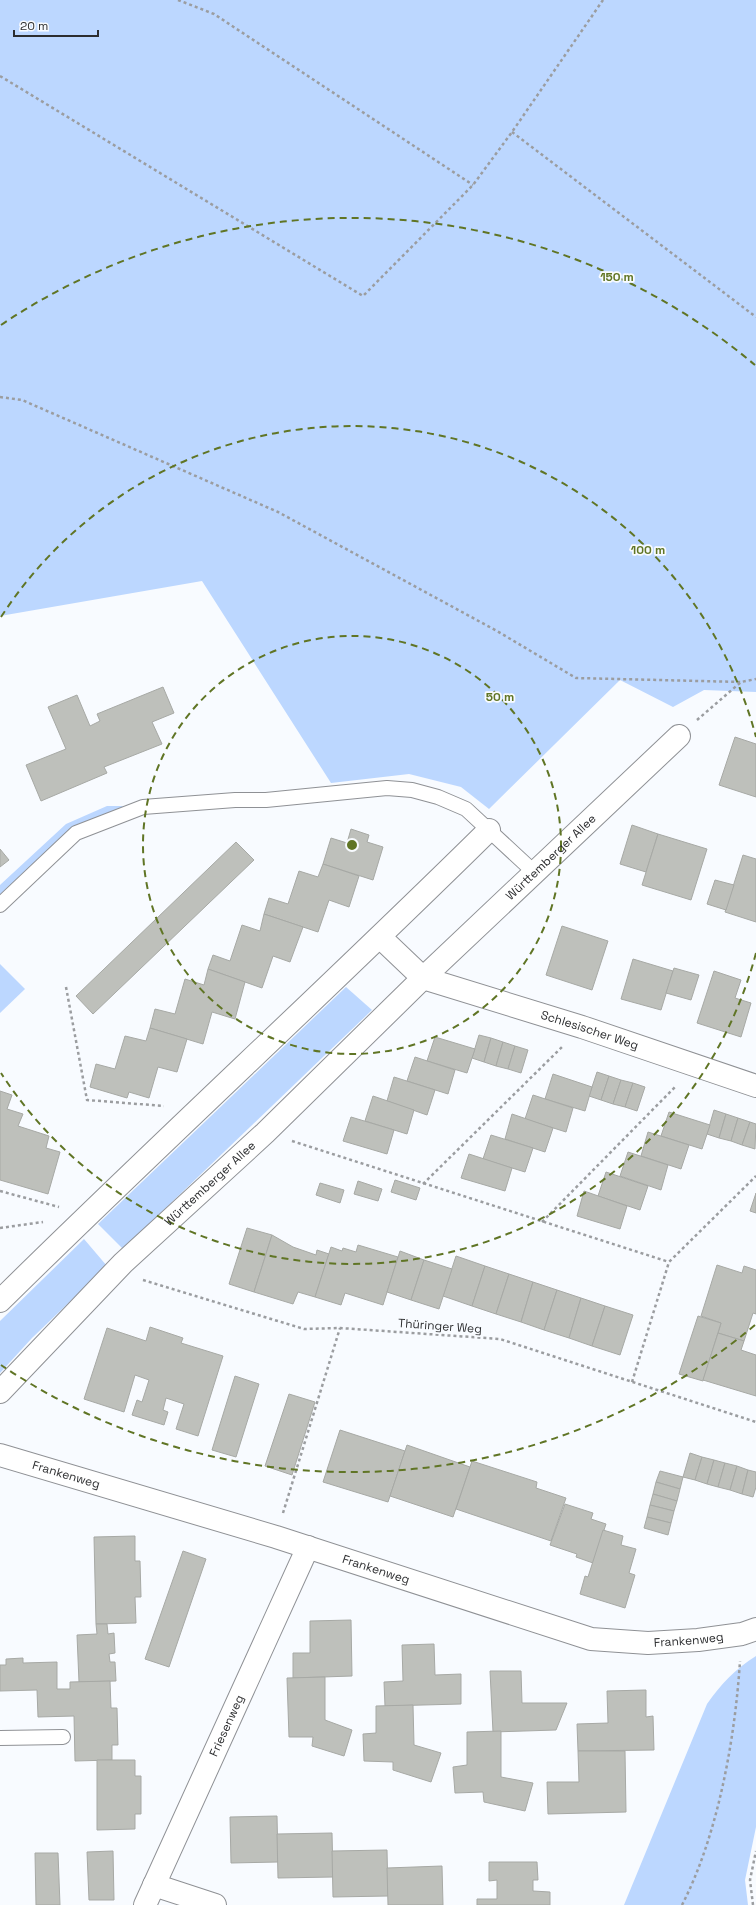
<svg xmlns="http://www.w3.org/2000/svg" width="756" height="1905" font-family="'Space Grotesk',sans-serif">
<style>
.green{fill:#bcd7ff}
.building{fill:#bec0bb;stroke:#a7a9a5}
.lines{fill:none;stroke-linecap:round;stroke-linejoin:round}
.service-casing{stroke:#8f9195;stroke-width:16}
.minor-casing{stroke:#8f9195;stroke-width:24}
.path{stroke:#9b9da0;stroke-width:2.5;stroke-dasharray:3 3;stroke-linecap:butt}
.service{stroke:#fff;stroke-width:14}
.minor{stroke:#fff;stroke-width:22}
.ring{fill:none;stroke:#607525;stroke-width:2;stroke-dasharray:7 5}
.labels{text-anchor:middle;stroke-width:3.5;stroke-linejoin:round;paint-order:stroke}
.street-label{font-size:12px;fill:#2c2d2f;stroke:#f8fbff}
.centre{fill:#607525;stroke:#f8fbff;stroke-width:2}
.ring-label{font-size:12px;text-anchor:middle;font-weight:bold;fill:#607525;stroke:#f8fbff;stroke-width:3.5;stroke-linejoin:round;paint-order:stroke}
</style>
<rect width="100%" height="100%" fill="#f8fbff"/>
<g class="green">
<path d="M0 0H756V692L704 690 673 707 620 680 489 809 461 787 409 774 331 783 202 581 0 616Z"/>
<path d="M107 806H124L75 828 0 898V885L66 824Z"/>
<path d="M0 964 25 989 0 1013Z"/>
<path d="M346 987 372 1010 123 1249 98 1224Z"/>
<path d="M84 1239 107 1266 32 1338 0 1373V1321Z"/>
<path d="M756 1656V1827L745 1880 748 1905H624L707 1704C721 1684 735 1669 756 1656Z"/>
</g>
<g class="building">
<path d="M163 687 174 713 152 722 162 744 104 767 107 773 41 801 26 765 66 749 48 707 77 695 90 726 100 721 97 714Z"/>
<path d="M735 737 756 744V797L719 785Z"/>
<path d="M632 825 658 834 646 872 620 864Z"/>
<path d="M351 829 369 835 367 842 383 847 373 880 323 864 331 838 347 843Z"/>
<path d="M658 834 707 849 691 900 642 885Z"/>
<path d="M236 842 254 860 93 1014 76 996Z"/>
<path d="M0 849 9 860 0 867Z"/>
<path d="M743 855 756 859V922L725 912Z"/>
<path d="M323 864 359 876 349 907 329 900 318 932 264 914 269 898 288 904 299 871 318 877Z"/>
<path d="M715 880 734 885 726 910 707 904Z"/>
<path d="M264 914 303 927 290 962 273 956 262 988 208 969 213 955 230 961 242 925 260 931Z"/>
<path d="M562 926 608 941 592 990 546 975Z"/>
<path d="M633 959 673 971 661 1010 621 999Z"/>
<path d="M674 968 699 975 691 1000 666 993Z"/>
<path d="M208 969 245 982 235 1019 212 1012 203 1044 150 1028 155 1009 175 1014 185 979 204 985Z"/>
<path d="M714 971 741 980 735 998 751 1003 741 1037 697 1023Z"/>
<path d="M150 1028 187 1039 177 1072 158 1067 149 1098 129 1092 127 1098 90 1087 96 1064 115 1069 125 1036 146 1041Z"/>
<path d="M479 1035 491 1038 484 1062 472 1058Z"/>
<path d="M435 1037 475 1049 467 1073 427 1061Z"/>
<path d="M491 1038 503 1042 496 1066 484 1062Z"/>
<path d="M503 1042 515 1046 508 1069 496 1066Z"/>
<path d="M515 1046 528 1050 521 1073 508 1069Z"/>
<path d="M415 1057 455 1070 448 1094 407 1081Z"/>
<path d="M597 1072 609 1076 601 1100 589 1096Z"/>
<path d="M553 1074 592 1087 585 1111 545 1099Z"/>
<path d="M609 1076 621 1080 613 1104 601 1100Z"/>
<path d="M394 1077 435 1090 427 1115 387 1101Z"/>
<path d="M621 1080 633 1083 625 1107 613 1104Z"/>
<path d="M633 1083 645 1087 637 1111 625 1107Z"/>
<path d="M0 1091 12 1095 7 1109 23 1114 18 1126 49 1136 46 1148 60 1152 48 1194 0 1180Z"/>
<path d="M533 1095 573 1108 566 1132 525 1119Z"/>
<path d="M373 1096 414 1110 407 1134 365 1121Z"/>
<path d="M714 1110 726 1114 719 1138 707 1134Z"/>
<path d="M669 1112 710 1125 702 1149 661 1136Z"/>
<path d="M512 1114 553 1128 545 1152 505 1139Z"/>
<path d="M726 1114 738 1118 731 1141 719 1138Z"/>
<path d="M351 1117 394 1130 387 1154 343 1141Z"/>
<path d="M738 1118 750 1122 742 1145 731 1141Z"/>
<path d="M750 1122 756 1124 755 1149 742 1145Z"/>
<path d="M648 1132 689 1145 681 1169 641 1156Z"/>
<path d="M491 1135 533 1148 525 1172 483 1159Z"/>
<path d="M628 1152 668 1165 661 1190 620 1176Z"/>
<path d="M469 1154 512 1168 505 1191 461 1178Z"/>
<path d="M606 1172 648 1186 640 1210 598 1196Z"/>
<path d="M395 1180 420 1188 416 1200 391 1192Z"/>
<path d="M358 1181 382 1189 378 1201 354 1194Z"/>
<path d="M320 1183 344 1190 340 1203 316 1195Z"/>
<path d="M584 1191 627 1206 620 1229 577 1216Z"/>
<path d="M756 1193V1213L750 1211Z"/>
<path d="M247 1228 272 1235 254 1292 229 1284Z"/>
<path d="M272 1235 293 1247 316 1255 317 1250 329 1254 315 1297 298 1292 293 1304 254 1292Z"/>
<path d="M358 1245 398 1257 383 1305 345 1293 341 1305 315 1297 331 1247 342 1251 343 1248 356 1252Z"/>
<path d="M400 1251 424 1260 411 1300 387 1292Z"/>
<path d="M456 1256 485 1266 472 1306 443 1296Z"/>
<path d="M424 1260 452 1269 439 1309 411 1300Z"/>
<path d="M717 1265 742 1273 744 1266 756 1270V1314L753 1313 744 1341 718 1333 721 1323 701 1316Z"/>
<path d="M485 1266 509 1274 496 1314 472 1306Z"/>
<path d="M509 1274 533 1282 521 1322 496 1314Z"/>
<path d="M533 1282 557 1290 544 1330 521 1322Z"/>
<path d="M557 1290 581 1298 569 1338 544 1330Z"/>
<path d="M581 1298 605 1306 592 1346 569 1338Z"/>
<path d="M605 1306 633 1315 620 1355 592 1346Z"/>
<path d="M698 1316 721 1323 703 1381 679 1374Z"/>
<path d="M150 1327 183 1338 181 1343 223 1356 198 1436 176 1429 184 1404 166 1398 163 1410 168 1412 164 1425 132 1415 137 1400 142 1402 149 1380 135 1375 124 1412 84 1399 107 1328 146 1341Z"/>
<path d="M718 1333 744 1341 741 1350 756 1355V1396L703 1380Z"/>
<path d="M235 1376 259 1384 236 1457 212 1450Z"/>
<path d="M289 1394 315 1402 292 1475 265 1466Z"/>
<path d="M340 1430 405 1451 388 1502 323 1482Z"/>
<path d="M407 1445 470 1467 453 1517 390 1496Z"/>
<path d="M690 1453 702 1457 695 1480 683 1477Z"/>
<path d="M702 1457 714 1460 707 1484 695 1480Z"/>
<path d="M714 1460 725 1463 718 1487 707 1484Z"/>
<path d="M472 1461 537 1482 536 1488 566 1498 551 1541 456 1509Z"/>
<path d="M725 1463 737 1466 730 1490 718 1487Z"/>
<path d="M737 1466 748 1470 742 1494 730 1490Z"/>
<path d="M748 1470 756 1472V1487L753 1497 742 1494Z"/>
<path d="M660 1471 683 1477 680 1489 656 1482Z"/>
<path d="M656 1482 680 1489 677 1501 653 1494Z"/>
<path d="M653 1494 677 1501 674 1511 650 1505Z"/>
<path d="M565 1504 593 1513 591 1519 606 1524 593 1563 576 1557 577 1554 550 1545Z"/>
<path d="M650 1505 674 1511 671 1523 647 1517Z"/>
<path d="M647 1517 671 1523 668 1535 644 1528Z"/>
<path d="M603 1530 623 1536 621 1545 636 1549 629 1573 635 1575 625 1608 580 1594 585 1576 588 1577Z"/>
<path d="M135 1536V1561H140L141 1597H135L136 1623 96 1624 94 1537Z"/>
<path d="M183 1551 206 1559 169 1667 145 1659Z"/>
<path d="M351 1620 352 1676 293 1678V1653H310V1621Z"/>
<path d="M96 1624H107L108 1634 114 1633 115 1653 109 1654 110 1662H115L116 1681 79 1682 77 1635 97 1634Z"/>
<path d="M434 1644 435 1675 461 1674V1704L385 1706 384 1682 403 1681 402 1645Z"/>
<path d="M23 1658V1663L57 1662V1689H70V1682L110 1681 111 1708H117L118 1745H112V1760L75 1761 74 1716 38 1717 37 1690 0 1691V1665H6V1659Z"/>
<path d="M490 1671H521L522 1703H567L556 1730 493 1732Z"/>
<path d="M325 1677V1720L352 1730 344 1756 312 1746 313 1737H289L287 1678Z"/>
<path d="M646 1690V1717L653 1716 654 1750 578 1751 577 1724 608 1723 607 1691Z"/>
<path d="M413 1705 414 1745 441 1753 431 1782 393 1770V1762L364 1761 363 1734 376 1733V1706Z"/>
<path d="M501 1731V1777L533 1783 525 1811 484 1802 483 1792 455 1793 453 1767 467 1765V1732Z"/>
<path d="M578 1751H625L626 1812 548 1814 547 1782H579Z"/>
<path d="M97 1760H135V1776H141V1814H135V1829L97 1830Z"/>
<path d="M277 1816 278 1862 231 1863 230 1817Z"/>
<path d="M332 1833 333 1877 278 1878 277 1834Z"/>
<path d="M387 1850 388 1896 333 1897 332 1851Z"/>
<path d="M113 1851 114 1900H89L87 1852Z"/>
<path d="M35 1853H58L60 1905H36Z"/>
<path d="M489 1862H537L538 1880H533V1891L550 1892V1905H477V1899H497V1880L489 1881Z"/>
<path d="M442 1866 443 1905H388L387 1868Z"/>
</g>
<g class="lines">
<g class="service-casing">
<g id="service">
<path d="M0 905 76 833 143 807 235 800H266L387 788 412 790 438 797 466 809 534 872"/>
<path d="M0 1738 63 1737"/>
</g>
</g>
<g class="minor-casing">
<g id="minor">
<path id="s1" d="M380 937 423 978 582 1027 756 1086"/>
<path d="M0 1301C161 1142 328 989 489 830"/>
<path id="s2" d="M0 1392 123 1263 265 1133 423 978 679 736"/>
<path id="s3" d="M0 1455 276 1537 591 1639 648 1643 698 1640 742 1634 756 1629"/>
<path d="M154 1885 215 1905"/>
<path id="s4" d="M145 1905 308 1547"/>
</g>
</g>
<g class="path">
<path d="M178 0 214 14 473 185"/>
<path d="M0 76 363 296 473 185 512 132 603 0"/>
<path d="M512 132 756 317"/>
<path d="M0 397 22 400 278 512 497 631 576 678 741 682"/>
<path d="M697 720 741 682 756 679"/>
<path d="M66 987 87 1100 164 1106"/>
<path d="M292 1141 669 1262"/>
<path d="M423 1184 562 1047"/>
<path d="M0 1191 59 1207"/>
<path d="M542 1222 676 1086"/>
<path d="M0 1228 43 1222"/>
<path d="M143 1280 304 1329 340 1328 500 1339 756 1422"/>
<path d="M632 1382 669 1262 756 1176"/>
<path d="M283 1513 340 1328"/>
<path d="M682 1905C718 1835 735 1739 740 1661"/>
<path d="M753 1905 750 1880 756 1851"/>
</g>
<use href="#service" class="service"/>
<use href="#minor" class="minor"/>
</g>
<g class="ring">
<circle cx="352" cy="845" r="209"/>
<path d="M756 953A418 418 0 0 1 1 1073M1 617A418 418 0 0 1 756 737"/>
<path d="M755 1325A627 627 0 0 1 1 1365M1 325A627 627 0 0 1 755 365"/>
</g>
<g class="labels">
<g class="street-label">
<text dy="4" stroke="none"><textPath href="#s2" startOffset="768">Württemberger Allee</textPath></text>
<text dy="4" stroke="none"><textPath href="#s1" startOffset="234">Schlesischer Weg</textPath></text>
<text dy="4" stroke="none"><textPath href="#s2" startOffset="296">Württemberger Allee</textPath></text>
<text transform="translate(440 1326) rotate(4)" y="4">Thüringer Weg</text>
<text dy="4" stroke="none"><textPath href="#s3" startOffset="69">Frankenweg</textPath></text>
<text dy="4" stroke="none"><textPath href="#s3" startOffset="393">Frankenweg</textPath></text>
<text dy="4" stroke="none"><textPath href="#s3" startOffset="717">Frankenweg</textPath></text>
<text dy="4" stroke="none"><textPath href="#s4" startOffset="197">Friesenweg</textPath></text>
</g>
</g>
<circle cx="352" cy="845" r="6" class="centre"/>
<g class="ring-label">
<text x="617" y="281">150 m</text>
<text x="648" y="554">100 m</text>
<text x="500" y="701">50 m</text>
</g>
<path d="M14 30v6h84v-6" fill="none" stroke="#2c2d2f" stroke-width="2"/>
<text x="20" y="30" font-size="12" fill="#2c2d2f" stroke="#f8fbff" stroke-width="3" paint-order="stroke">20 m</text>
</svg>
